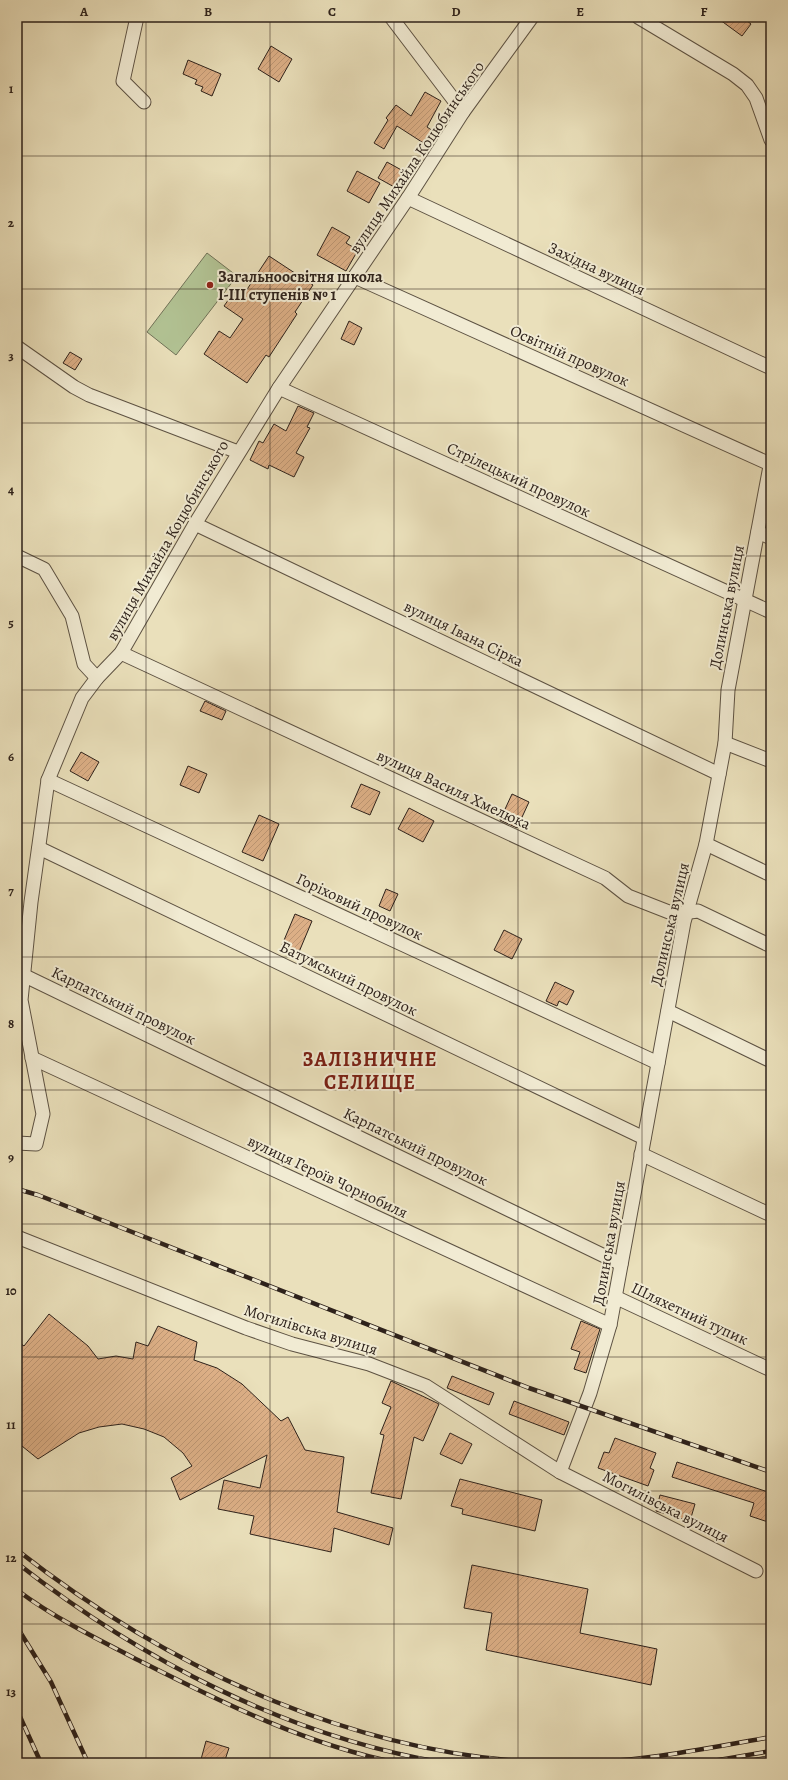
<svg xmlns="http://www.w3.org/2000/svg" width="788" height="1780" font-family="Alegreya,serif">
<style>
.grass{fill:#b2c394;stroke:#707258}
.building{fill:url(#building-hatch);stroke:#2e221b}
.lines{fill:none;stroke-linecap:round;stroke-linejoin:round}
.minor-casing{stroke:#5d5243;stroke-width:15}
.minor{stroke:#f1ebd3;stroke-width:13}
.rail-casing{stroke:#2e221b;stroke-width:4.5}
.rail{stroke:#f1ebd3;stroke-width:3;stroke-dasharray:9;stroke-linecap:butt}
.grid{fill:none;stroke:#2e221b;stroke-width:1;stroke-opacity:0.55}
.poi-dot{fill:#8f2418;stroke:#f1ebd3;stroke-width:1.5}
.labels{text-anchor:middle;stroke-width:4;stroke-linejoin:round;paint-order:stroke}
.street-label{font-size:16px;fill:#2e221b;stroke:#f1ebd3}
.poi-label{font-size:16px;font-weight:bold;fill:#2e221b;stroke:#f1ebd3;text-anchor:start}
.district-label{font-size:20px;font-weight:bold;letter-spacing:1px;fill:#7a1f14;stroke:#f1ebd3}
.neatline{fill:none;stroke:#2e221b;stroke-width:1.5}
.grid-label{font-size:13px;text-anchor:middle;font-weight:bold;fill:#2e221b}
</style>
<defs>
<pattern id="building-hatch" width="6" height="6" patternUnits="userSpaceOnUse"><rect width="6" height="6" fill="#dcaf86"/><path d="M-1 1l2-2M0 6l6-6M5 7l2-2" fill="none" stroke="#bd9673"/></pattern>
</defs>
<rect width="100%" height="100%" fill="#eae0bb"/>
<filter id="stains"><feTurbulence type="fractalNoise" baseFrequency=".005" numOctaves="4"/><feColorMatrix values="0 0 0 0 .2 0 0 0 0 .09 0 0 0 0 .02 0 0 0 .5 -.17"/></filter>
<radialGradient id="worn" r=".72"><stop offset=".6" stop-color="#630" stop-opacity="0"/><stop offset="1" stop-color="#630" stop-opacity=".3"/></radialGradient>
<path class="grass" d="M207 253 237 276 176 355 147 332Z"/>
<g class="building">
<path d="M716 17H742L751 24 742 36Z"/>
<path d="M271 46 292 59 279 82 258 69Z"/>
<path d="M188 60 221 74 212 96 201 91 203 87 195 84 197 80 183 74Z"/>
<path d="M425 92 441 101 427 127 433 131 425 144 397 126 384 149 374 143 388 120 386 118 396 105 411 116Z"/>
<path d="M387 162 405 172 396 188 378 178Z"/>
<path d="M357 171 380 183 369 203 347 191Z"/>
<path d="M332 227 350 237 346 243 358 250 346 271 317 255Z"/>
<path d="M269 256 313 285 295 312 297 314 269 357 266 355 247 383 204 354 219 331 230 338 243 319 224 306 234 292 242 297Z"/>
<path d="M349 321 362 328 354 345 341 339Z"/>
<path d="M70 352 82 359 75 370 63 363Z"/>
<path d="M298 406 314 413 307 427 310 428 296 453 304 457 294 477 269 465 268 469 250 460 259 441 263 443 274 424 286 431Z"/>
<path d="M205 701 226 711 222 720 200 711Z"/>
<path d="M81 752 99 762 88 781 70 771Z"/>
<path d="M188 766 207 774 199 793 180 785Z"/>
<path d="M361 784 380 792 370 815 351 807Z"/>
<path d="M512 794 529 802 517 828 500 820Z"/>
<path d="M409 808 434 821 423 842 398 829Z"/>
<path d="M259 815 279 824 263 861 242 852Z"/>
<path d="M386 889 398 894 390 911 379 906Z"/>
<path d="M295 914 312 921 299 952 282 945Z"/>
<path d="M504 930 522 939 512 959 494 950Z"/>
<path d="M555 982 574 991 567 1005 559 1001 557 1006 546 1001Z"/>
<path d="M49 1314 88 1346 98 1359 116 1356 133 1359 136 1342 148 1346 158 1326 197 1342 194 1360 217 1368 242 1384 281 1421 288 1417 305 1450 344 1457 337 1512 393 1528 389 1545 334 1528 331 1552 250 1534 254 1516 218 1509 224 1480 260 1488 267 1455 180 1500 171 1478 192 1466 183 1453 164 1437 144 1429 122 1424 99 1427 79 1433 38 1459 17 1442V1341L24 1346Z"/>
<path d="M581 1321 600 1329 586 1373 574 1369 580 1352 571 1349Z"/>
<path d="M452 1376 494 1393 489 1405 447 1388Z"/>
<path d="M391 1381 439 1404 423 1441 414 1437 401 1499 371 1493 384 1435 380 1434 391 1407 382 1403Z"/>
<path d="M514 1401 569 1422 564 1435 509 1414Z"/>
<path d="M450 1433 472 1444 462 1464 440 1454Z"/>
<path d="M615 1438 656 1453 650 1468 654 1470 648 1486 598 1468 604 1452 609 1453Z"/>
<path d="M677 1462 771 1493V1523L750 1516 754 1503 672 1477Z"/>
<path d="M460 1479 542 1500 535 1531 462 1514 463 1509 451 1506Z"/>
<path d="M660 1495 695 1504 690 1521 656 1511Z"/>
<path d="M472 1565 588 1589 580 1633 657 1649 651 1685 486 1650 492 1613 464 1608Z"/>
<path d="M206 1741 229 1748 224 1763H200Z"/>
</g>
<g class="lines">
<g class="minor-casing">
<g id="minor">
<path d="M137 17 123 81 144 102"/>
<path d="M391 17 463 112"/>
<path d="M638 17 733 74 747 85 756 98 771 140"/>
<path d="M408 198 771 368"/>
<path d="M355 277 770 464"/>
<path d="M17 347 74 387 89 395 238 452"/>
<path d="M279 388 771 612"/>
<path d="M195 524 719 774"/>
<path d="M758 532 771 538"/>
<path d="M17 556 44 569 72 616 84 664 97 678"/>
<path d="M121 653 605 878 628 896 674 914 698 911 771 946"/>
<path d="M725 743 771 761"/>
<path d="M48 780 658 1063"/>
<path d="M706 844 771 875"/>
<path d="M39 848 644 1138"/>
<path d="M23 975 621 1264"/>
<path d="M668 1011 771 1061"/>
<path d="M32 1058 610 1325"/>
<path d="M17 1143 36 1144 43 1114 21 1000 31 902 48 780 82 698 97 678 121 653 195 524 279 388 408 198 463 112 532 17"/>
<path d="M641 1154 771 1215"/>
<path d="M17 1237 246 1328 292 1344 369 1364 426 1386 560 1472 756 1571"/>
<path d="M615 1297 771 1370"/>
<path d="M560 1472 590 1393 610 1325 684 922 706 844 725 743 728 690 771 461"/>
</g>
</g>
<use href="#minor" class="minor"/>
<g class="rail-casing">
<g id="rail">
<path d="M17 1189 38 1195 529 1388 771 1472"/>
<path d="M17 1550C173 1672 366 1761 566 1763 635 1763 704 1749 771 1737"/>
<path d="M17 1563C141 1660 289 1737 445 1763"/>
<path d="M17 1590C56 1619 101 1641 144 1663 225 1704 308 1745 398 1763"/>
<path d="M17 1627 51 1682 88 1763"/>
<path d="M17 1710 41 1763"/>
<path d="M17 1755 20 1763"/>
<path d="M701 1763 771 1751"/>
<path d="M740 1763 771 1757"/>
</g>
</g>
<use href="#rail" class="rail"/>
</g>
<path class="grid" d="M146 17V1763M270 17V1763M394 17V1763M518 17V1763M642 17V1763M17 156H771M17 289H771M17 423H771M17 556H771M17 690H771M17 823H771M17 957H771M17 1090H771M17 1224H771M17 1357H771M17 1491H771M17 1624H771"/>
<circle class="poi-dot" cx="210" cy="285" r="4"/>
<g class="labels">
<g class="street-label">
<text transform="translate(416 157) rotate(-56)" y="6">вулиця Михайла Коцюбинського</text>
<text transform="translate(597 268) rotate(25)" y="6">Західна вулиця</text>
<text transform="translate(570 355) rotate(24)" y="6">Освітній провулок</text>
<text transform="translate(519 479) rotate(25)" y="6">Стрілецький провулок</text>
<text transform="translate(167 540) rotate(-60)" y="6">вулиця Михайла Коцюбинського</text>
<text transform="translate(726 607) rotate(-79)" y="6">Долинська вулиця</text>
<text transform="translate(464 633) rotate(26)" y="6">вулиця Івана Сірка</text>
<text transform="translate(454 789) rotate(25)" y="6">вулиця Василя Хмелюка</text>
<text transform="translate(360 906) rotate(25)" y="6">Горіховий провулок</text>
<text transform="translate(669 924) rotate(-77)" y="6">Долинська вулиця</text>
<text transform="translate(349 978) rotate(26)" y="6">Батумський провулок</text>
<text transform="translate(124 1005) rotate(26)" y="6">Карпатський провулок</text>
<text transform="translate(416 1146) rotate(26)" y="6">Карпатський провулок</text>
<text transform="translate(328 1176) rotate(25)" y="6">вулиця Героїв Чорнобиля</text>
<text transform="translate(608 1243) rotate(-80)" y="6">Долинська вулиця</text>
<text transform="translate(690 1313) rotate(25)" y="6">Шляхетний тупик</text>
<text transform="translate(311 1329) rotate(17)" y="6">Могилівська вулиця</text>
<text transform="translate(666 1506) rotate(27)" y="6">Могилівська вулиця</text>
</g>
<g class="poi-label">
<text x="218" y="282">Загальноосвітня школа<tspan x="218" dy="18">І-ІІІ ступенів № 1</tspan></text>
</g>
<g class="district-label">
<text x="370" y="1066">ЗАЛІЗНИЧНЕ<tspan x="370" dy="23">СЕЛИЩЕ</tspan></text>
</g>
</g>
<rect width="788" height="1780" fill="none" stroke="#eae0bb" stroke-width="44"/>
<rect x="22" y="22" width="744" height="1736" class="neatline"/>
<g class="grid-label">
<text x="84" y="16">A</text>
<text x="208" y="16">B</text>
<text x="332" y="16">C</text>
<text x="456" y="16">D</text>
<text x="580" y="16">E</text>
<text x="704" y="16">F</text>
<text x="11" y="93">1</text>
<text x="11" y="227">2</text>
<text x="11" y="360">3</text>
<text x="11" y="494">4</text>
<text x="11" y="627">5</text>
<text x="11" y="761">6</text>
<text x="11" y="895">7</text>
<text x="11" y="1028">8</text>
<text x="11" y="1162">9</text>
<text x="11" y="1295">10</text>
<text x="11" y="1429">11</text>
<text x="11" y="1562">12</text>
<text x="11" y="1696">13</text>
</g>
<rect width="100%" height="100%" filter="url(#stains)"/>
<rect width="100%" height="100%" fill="url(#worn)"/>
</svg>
